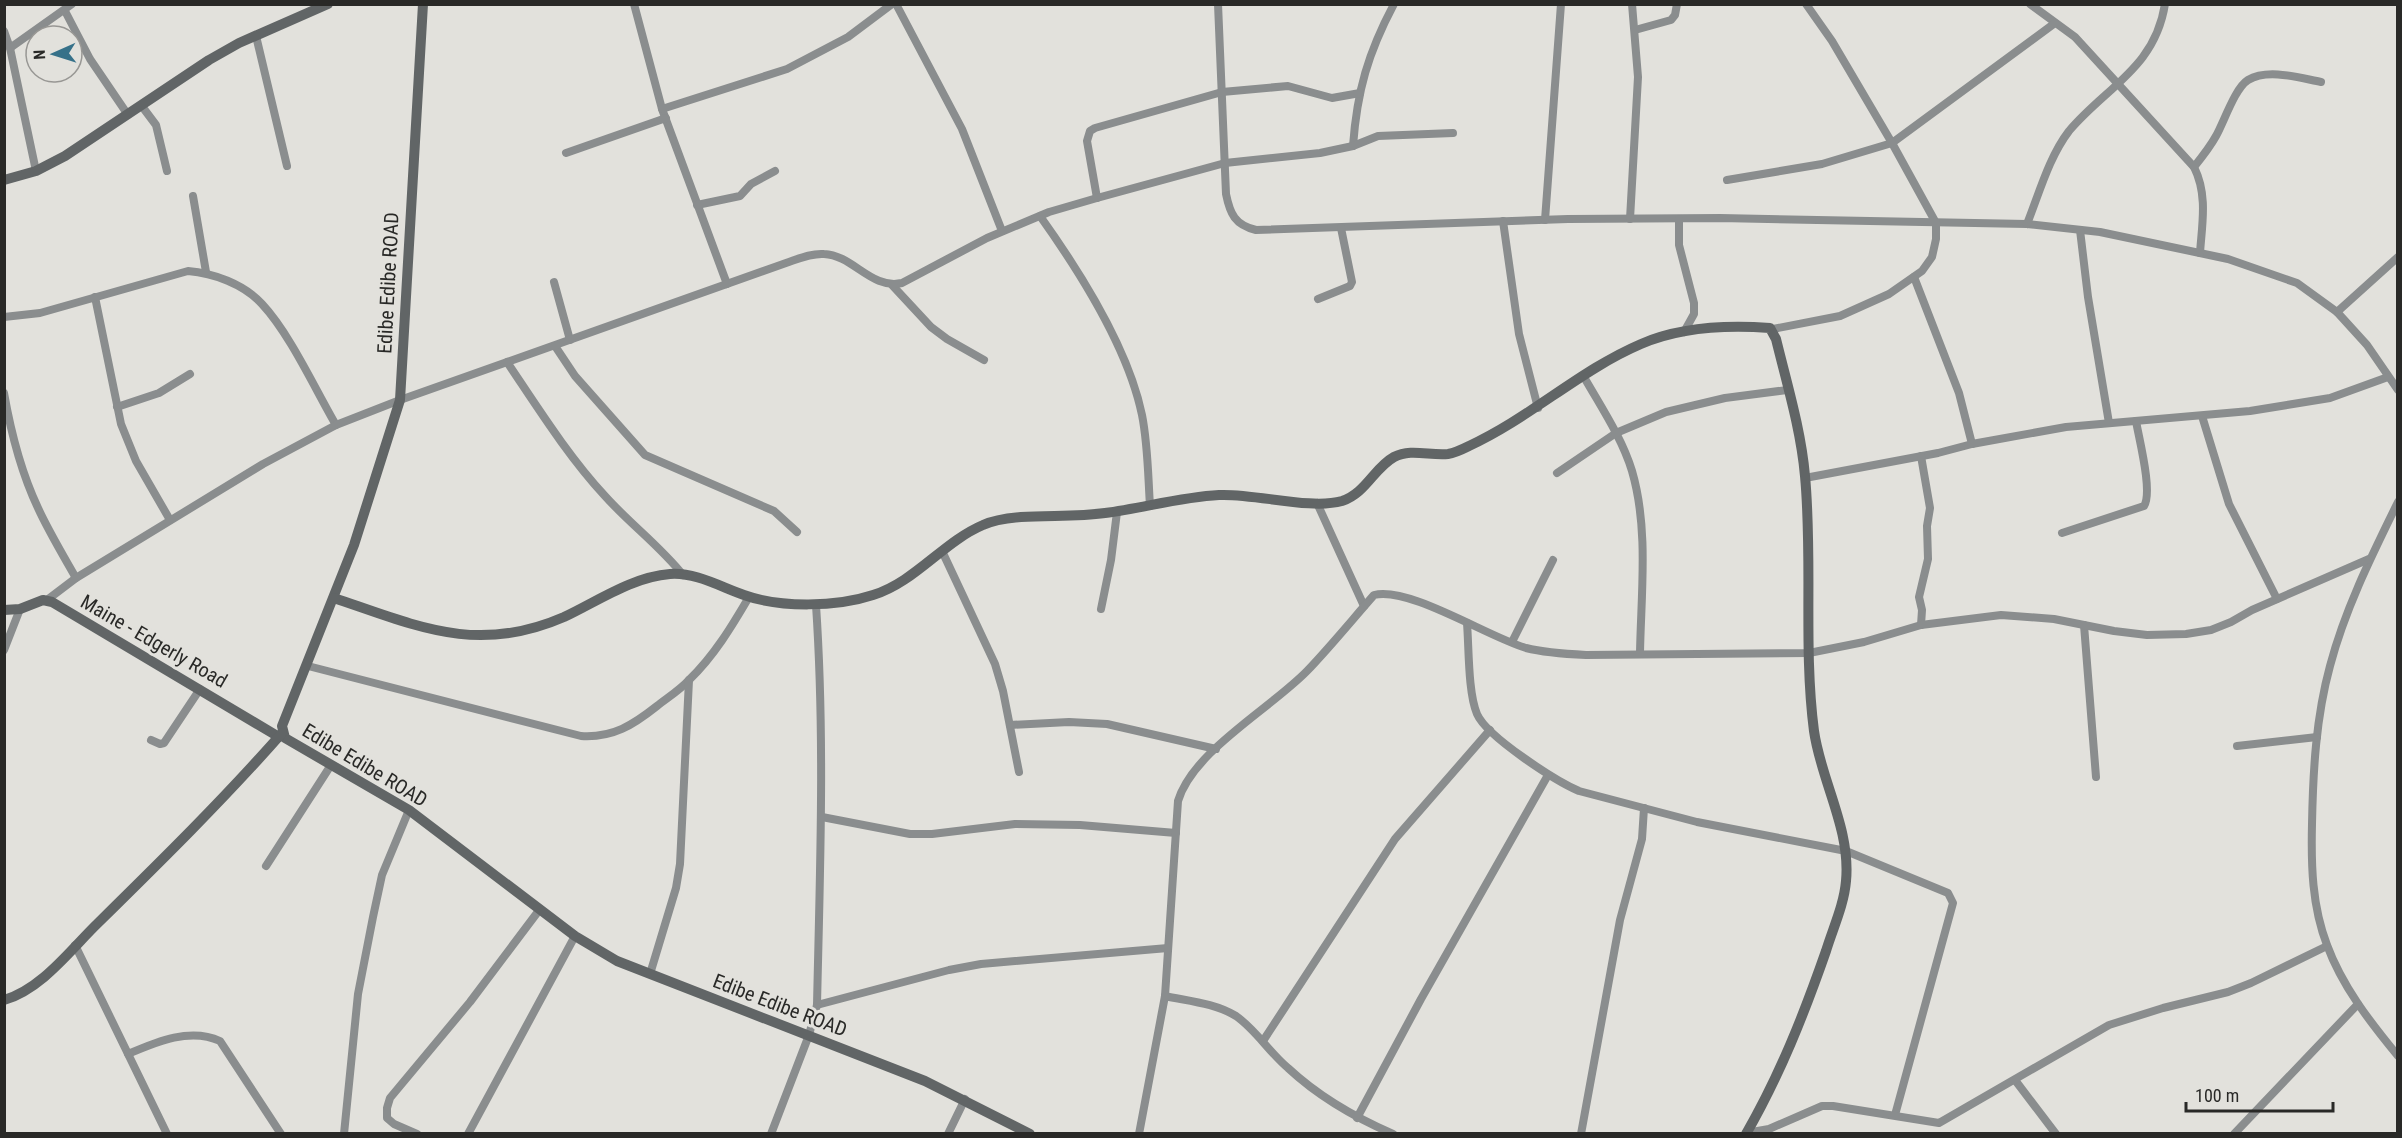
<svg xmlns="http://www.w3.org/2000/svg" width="2402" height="1138" font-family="'Roboto Condensed',sans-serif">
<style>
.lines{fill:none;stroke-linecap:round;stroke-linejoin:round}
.street{stroke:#8a8d8e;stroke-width:8}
.secondary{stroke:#616566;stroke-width:10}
.labels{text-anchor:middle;stroke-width:6;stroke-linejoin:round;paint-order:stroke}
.street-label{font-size:20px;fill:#292927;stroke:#e2e1dc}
</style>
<rect width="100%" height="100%" fill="#e2e1dc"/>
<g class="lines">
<g class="street">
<path d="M634 4 662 109 727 284"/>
<path d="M896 4 962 129 1002 231"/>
<path d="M1218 4 1226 194C1230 214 1235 225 1256 230L1568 219 1720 218 2027 224 2100 232 2228 259 2297 283 2337 312 2367 345 2398 390"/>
<path d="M2030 4 2075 37 2194 167C2208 195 2202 224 2200 253"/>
<path d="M65 11 90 59 128 115"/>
<path d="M1635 30 1671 20 1675 15 1677 4"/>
<path d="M4 31 10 48 36 171"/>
<path d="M256 36 287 166"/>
<path d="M10 48 72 4"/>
<path d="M141 105 156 125 167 171"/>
<path d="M662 109 787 69 848 37 892 4"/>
<path d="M1353 146C1357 91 1368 53 1394 4"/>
<path d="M566 153 666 118"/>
<path d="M2194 167C2202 157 2210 147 2216 136 2224 122 2235 88 2248 80 2268 68 2300 78 2321 82"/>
<path d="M1727 180 1822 164 1892 143 2055 23"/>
<path d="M193 196 206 272"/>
<path d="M1097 198 1087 141 1090 131 1095 128 1222 92 1288 86 1332 98 1360 93"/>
<path d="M697 205 740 196 751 184 775 171"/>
<path d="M1040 216C1080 272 1128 347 1142 415 1148 445 1148 476 1150 506"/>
<path d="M1630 219 1638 77 1632 4"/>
<path d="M1679 219V245L1694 303V314L1684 332"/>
<path d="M1545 220 1561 4"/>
<path d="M1503 221 1519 334 1538 408"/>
<path d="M2027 224C2039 194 2049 157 2069 131 2106 87 2155 68 2165 4"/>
<path d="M2080 230 2088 297 2109 423"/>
<path d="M1914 277 1959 393 1972 444"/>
<path d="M554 282 570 340"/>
<path d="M892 285 931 327 947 339 984 360"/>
<path d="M95 297 121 424 136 461 170 520"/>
<path d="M1318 299 1350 286 1352 282 1341 228"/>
<path d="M2337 312 2398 257"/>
<path d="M4 317 40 313 188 271C213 273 244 284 262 304 290 334 315 389 336 425"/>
<path d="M1773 329 1840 316 1889 294 1922 271 1932 257 1936 239V223L1892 143 1832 41 1806 4"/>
<path d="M555 346 575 376 645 455 774 511 797 532"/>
<path d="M507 362C538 408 568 456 605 496 630 524 660 546 683 575"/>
<path d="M1584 377C1601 407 1622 438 1632 471 1649 529 1641 594 1640 653"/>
<path d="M4 393C11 433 21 472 38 508 49 532 63 555 76 578"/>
<path d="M117 407 159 393 190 374"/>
<path d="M2202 416 2229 504 2277 599"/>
<path d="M1557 473 1616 433 1666 412 1725 398 1787 390"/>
<path d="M1805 478 1938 453 1972 444 2066 427 2250 411 2330 398 2388 377"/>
<path d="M2398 502C2372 555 2345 609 2330 666 2316 717 2313 771 2312 824 2311 865 2312 906 2327 945 2342 986 2370 1022 2398 1056"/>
<path d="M1317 503 1364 606"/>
<path d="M2062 533 2144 506C2153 492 2139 439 2136 421"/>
<path d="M942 551 995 664 1003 691 1019 772"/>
<path d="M47 600 76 578 263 464 336 425 400 400 786 263C798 259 811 253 824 254 853 255 871 290 902 283L987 238 1049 212 1097 198 1225 163 1320 153 1353 146 1378 136 1453 133"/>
<path d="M1101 609 1111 560 1117 512"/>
<path d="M1467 623C1469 648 1468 693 1477 714 1487 737 1556 781 1579 791L1697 822 1846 851 1948 893 1953 903 1895 1115"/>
<path d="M1921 625 1922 610 1919 597 1928 559 1927 526 1930 508 1921 456"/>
<path d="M2084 625 2096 777"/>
<path d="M1512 642 1553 560"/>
<path d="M4 650 20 609"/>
<path d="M308 666 581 736C613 738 633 725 657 706 667 698 680 690 689 680 714 656 732 626 749 597"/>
<path d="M1010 725 1069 722 1107 724 1216 749"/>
<path d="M151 740 160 744 164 743 200 689"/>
<path d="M2237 746 2317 737"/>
<path d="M822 817 910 834H932L1015 824 1080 825 1176 833"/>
<path d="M266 866 331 765"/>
<path d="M75 945 167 1134"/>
<path d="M650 974 676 888 680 864 689 680"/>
<path d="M1165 996C1188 1001 1215 1003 1236 1016 1256 1030 1269 1052 1288 1068 1319 1097 1354 1117 1393 1134"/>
<path d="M817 1005 949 970 981 964 1168 948"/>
<path d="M1263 1041 1395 839 1490 730"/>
<path d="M128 1054C156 1042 190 1027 220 1041L281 1134"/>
<path d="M2015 1080 2056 1134"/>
<path d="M1357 1118 1421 999 1548 775"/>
<path d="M1746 1133 1769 1129 1822 1106H1833L1939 1123 2109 1025 2163 1008 2228 992 2251 983 2327 946"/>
<path d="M344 1134 358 994 373 917 382 875 409 810"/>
<path d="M417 1134 394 1124 387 1118V1108L390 1098 470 1002 540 909"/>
<path d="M468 1134 575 936"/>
<path d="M771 1134 809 1035 817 1005C820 871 825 738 816 605"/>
<path d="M948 1134 965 1099"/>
<path d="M1139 1134 1165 996 1178 801C1193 751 1270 709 1307 671 1330 647 1352 620 1374 595 1409 586 1488 637 1526 648 1546 653 1566 654 1586 655L1809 653 1864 642 1921 625 2001 615 2054 619 2114 631 2147 635 2186 634 2211 630 2231 622 2252 610 2369 559"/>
<path d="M1581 1134 1620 920 1642 839 1644 808"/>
<path d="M2234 1134 2358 1004"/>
</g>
<g class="secondary">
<path d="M423 4 400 400 354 545 282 726 285 738 409 810 575 936 617 961 925 1081 1030 1134"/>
<path d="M4 180 36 171 65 156 209 60 239 43 328 4"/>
<path d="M334 598C417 626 477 655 564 617 598 601 632 577 670 574 695 572 721 587 744 595 780 608 837 607 873 595 915 582 943 542 983 525 994 520 1009 518 1021 517 1049 515 1077 517 1105 513 1143 508 1181 497 1219 495 1254 493 1310 510 1342 501 1366 493 1374 468 1394 457 1411 448 1430 456 1448 454 1455 453 1463 449 1469 446 1530 418 1580 370 1641 344 1680 327 1729 325 1770 328L1776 339C1787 384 1801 430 1805 476 1813 561 1803 646 1814 731 1821 781 1851 829 1846 881 1844 905 1833 928 1826 951 1804 1014 1780 1075 1746 1134"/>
<path d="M4 610 20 609 43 600 52 602 279 737"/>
<path d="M4 1000C42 989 71 949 98 923 161 861 224 799 282 733"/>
</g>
</g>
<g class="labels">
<g class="street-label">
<text transform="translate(388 283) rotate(-87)" y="7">Edibe Edibe ROAD</text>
<text transform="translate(154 641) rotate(30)" y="7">Maine - Edgerly Road</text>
<text transform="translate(365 765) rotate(31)" y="7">Edibe Edibe ROAD</text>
<text transform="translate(780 1005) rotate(21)" y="7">Edibe Edibe ROAD</text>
</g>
</g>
<rect width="2402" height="1138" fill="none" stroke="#292927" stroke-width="12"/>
<g transform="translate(54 54) rotate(267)"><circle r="28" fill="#e2e1dc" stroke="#989794" stroke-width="1.5"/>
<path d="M0-4.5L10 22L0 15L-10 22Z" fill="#367189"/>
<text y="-9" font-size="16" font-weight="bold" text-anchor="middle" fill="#292927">N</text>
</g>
<path d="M2186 1102v9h147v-9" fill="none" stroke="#292927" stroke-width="3"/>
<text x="2195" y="1102" font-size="18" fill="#292927" stroke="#e2e1dc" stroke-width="4.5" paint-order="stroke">100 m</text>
</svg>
